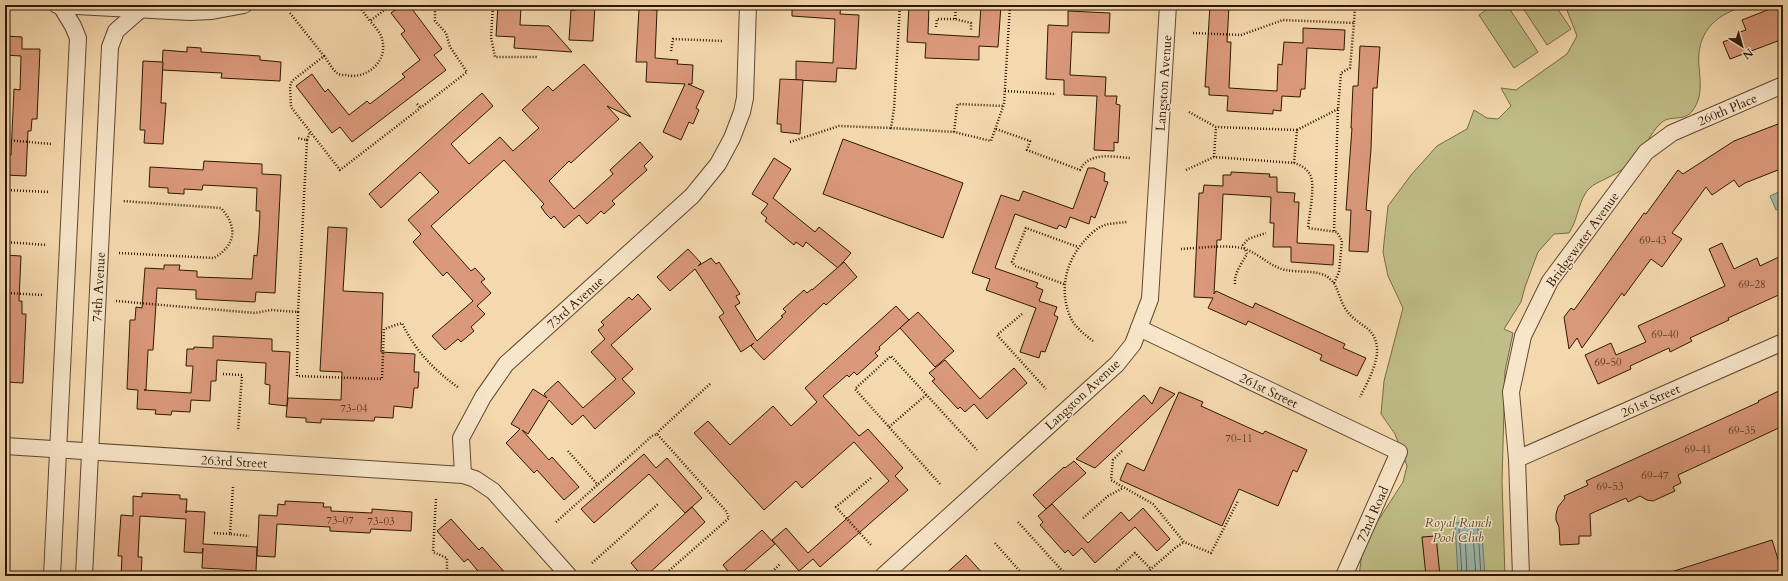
<svg xmlns="http://www.w3.org/2000/svg" width="1788" height="581" font-family="Cardo,serif">
<style>
.green{fill:#c0be88;stroke:#786b45}
.water{fill:#9cbaae;stroke:#707969}
.lines{fill:none;stroke-linecap:round;stroke-linejoin:round}
.shore{stroke:#666958;stroke-width:1}
.building{fill:#db997b;stroke:#2f1802}
.minor-casing{stroke:#60482d;stroke-width:18}
.path{stroke:#2f1802;stroke-width:2.5;stroke-dasharray:1 2;stroke-linecap:butt}
.minor{stroke:#f8e6ca;stroke-width:16}
.labels{text-anchor:middle;stroke-width:3;stroke-linejoin:round;paint-order:stroke}
.number-label{font-size:11px;fill:#5a3820}
.street-label{font-size:13px;fill:#2f1802;stroke:#f8e6ca}
.park-label{font-size:13px;font-style:italic;fill:#5a4a2a;stroke:#f8e6ca}
</style>
<rect width="100%" height="100%" fill="#f5d9ae"/>
<filter id="stains"><feTurbulence type="fractalNoise" baseFrequency=".005" numOctaves="4"/><feColorMatrix values="0 0 0 0 .2 0 0 0 0 .09 0 0 0 0 .02 0 0 0 .5 -.17"/></filter>
<radialGradient id="worn" r=".72"><stop offset=".6" stop-color="#630" stop-opacity="0"/><stop offset="1" stop-color="#630" stop-opacity=".3"/></radialGradient>
<g class="green">
<path d="M1493 5H1507L1538 52 1514 68 1479 15Z"/>
<path d="M1521 5H1555L1571 29 1547 45Z"/>
<path d="M1565 5H1761C1756 6 1749 5 1743 7 1714 15 1696 34 1699 66 1700 82 1703 96 1693 110 1684 123 1670 114 1661 123 1650 133 1645 149 1634 159 1628 166 1618 173 1609 177 1600 182 1591 184 1585 194 1578 206 1577 221 1569 233L1554 234 1538 252 1525 287 1521 302 1504 329 1513 333 1505 371 1502 482 1505 576H1359L1363 544 1403 482 1407 466 1395 434 1381 414 1384 381 1403 308 1388 276 1383 252 1388 206 1411 175 1437 146 1467 129 1474 110 1487 118 1498 119 1511 106 1501 88 1516 90 1567 54 1577 36Z"/>
</g>
<g class="water">
<path d="M1783 190V207L1776 210 1770 196Z"/>
<path d="M1481 521 1485 576H1458L1455 523Z"/>
</g>
<g class="lines">
<g class="shore">
<path d="M1462 576 1459 528 1476 526 1478 528 1481 576"/>
<path d="M1467 576 1465 533 1471 531 1473 533 1476 576"/>
</g>
</g>
<g class="building">
<path d="M402 5H409L442 49 434 55 446 70 352 142 340 127 332 133 296 86 312 74 325 92 328 89 349 115 367 101 370 104 405 77 402 74 420 60 401 34 405 31 391 13Z"/>
<path d="M498 5H517V7H521L520 25 549 26 572 52 514 48 515 37 496 36Z"/>
<path d="M576 5H595L593 41 569 40 571 10H576Z"/>
<path d="M792 5H841L840 14 859 15 856 69 837 68 836 82 796 80V61L833 63 835 19 792 16Z"/>
<path d="M909 5H929L928 34 979 37 981 5H1001L998 47 979 46V60L925 58 926 43 907 42Z"/>
<path d="M1210 5H1229L1227 42H1231L1229 88 1277 91 1278 64 1282 65 1284 42 1303 43V28L1345 30 1344 50 1307 48 1305 89H1301L1300 97 1282 96 1281 111 1273 110V114L1227 111 1228 96 1209 95V87H1205Z"/>
<path d="M1780 5H1783V39L1730 59 1723 42 1738 36 1737 33 1746 30 1742 20Z"/>
<path d="M639 9 657 10 655 58 678 60 677 64 693 65 692 84H688L704 91 696 108 699 110 693 124 689 122 681 140 663 132 685 84 646 82 647 62H636Z"/>
<path d="M1068 11 1110 13 1109 33 1072 32 1070 75 1106 77 1105 96H1117L1116 104 1120 105 1118 143 1114 142V151L1094 150 1097 96 1064 95V80L1046 79 1048 25 1068 26Z"/>
<path d="M5 36 22 37V49H40L37 119H32L31 131H28L26 176 5 175V155H11L14 89 20 90 21 56 5 55Z"/>
<path d="M1360 46 1380 47 1377 88H1373L1371 149 1366 210 1371 211 1368 252 1349 251 1351 210H1346L1352 128H1351L1353 86H1358Z"/>
<path d="M187 47 201 48V52L260 56V60L281 62 280 81 221 78 222 73 162 70 163 50 187 52Z"/>
<path d="M143 61 163 62 161 103H166L163 144 144 143 145 130H140Z"/>
<path d="M584 64 631 117 607 106 619 119 571 163 569 161 549 181 574 209 613 174 610 170 640 142 653 157 644 166 647 170 612 201 615 204 604 214 601 211 587 224 579 215 564 228 554 216 551 219 546 214 541 207 544 204 504 160 431 226 471 271 475 268 485 279 481 282 491 293 477 306 485 314 471 327 474 331 461 342 458 339 445 350 432 336 473 301 447 272 443 276 413 242 421 234 408 220 439 192 420 172 381 208 369 194 482 93 493 106 451 144 469 164 500 137 513 151 539 128 522 110 548 86 553 91Z"/>
<path d="M780 79 803 80 800 134 781 132V124H777Z"/>
<path d="M1778 124 1783 137V168L1745 183 1739 187 1734 180 1712 195 1706 187 1672 233 1682 239 1662 267 1651 259 1624 296 1622 293 1582 348 1577 338 1569 349 1564 317 1571 308 1574 310 1644 213 1646 214 1678 170 1683 174 1734 141Z"/>
<path d="M843 139 963 183 943 238 823 194Z"/>
<path d="M774 158 791 169 773 198 815 232 819 227 851 253 838 268 806 242 803 247 796 242 794 245 765 221 767 218 761 213 768 204 752 194Z"/>
<path d="M204 161 262 164V174L281 175 275 293 256 292 255 302 196 299V290L157 288 153 350H148L146 390H144L191 393 193 366H186L187 349H194V347L213 348V336L272 339V351L290 352 287 406 269 404 270 385 265 384 266 363 217 360 216 381H211L210 401 191 400 190 412 172 411 171 415 155 414 156 410 137 409 138 390 127 389 130 320H135L136 307 142 308 145 268 164 269V265H180L179 270 197 271V277L252 279 254 255 257 256 259 233 260 211H256L257 188 203 185 202 190 184 189V194L168 193V188L149 187 150 167 203 170Z"/>
<path d="M1088 168H1094L1105 173 1104 181 1108 182 1095 218 1091 216 1089 224 1070 217 1066 228 1059 225 1057 229 1015 214 995 268 1038 283 1036 287 1043 290 1039 301 1057 307 1054 315 1058 317 1045 352 1041 351 1039 358 1020 352 1036 308 986 290 990 279 972 273 1001 195 1019 201 1023 191 1073 209Z"/>
<path d="M1231 172 1270 174 1269 177H1277V192L1295 193 1294 202H1299L1297 243 1334 245 1333 265 1291 262V247H1273L1274 223H1270L1271 197 1223 194 1221 240H1217L1214 294 1216 291 1253 308 1255 303 1345 344 1343 348 1366 358 1357 376 1320 360 1322 355 1248 321 1246 325 1208 308 1213 298 1194 297 1199 193H1203L1204 185 1223 186V175H1231Z"/>
<path d="M328 227 347 228 343 291 383 293 381 352 415 354 414 372H419L418 388H414L412 408 394 406 393 418 375 417 374 421 321 419V423L306 422V418L286 417 288 398 341 400 342 372 320 371Z"/>
<path d="M1722 243 1734 269 1757 258 1760 266 1783 255V293L1728 318 1729 320 1690 338 1692 341 1670 352 1669 348 1630 366 1631 369 1598 384 1585 355 1611 343 1616 355 1646 342 1638 326 1725 286 1709 249Z"/>
<path d="M688 249 701 263 698 266 711 258 716 264 719 262 740 294 736 296 740 303 735 306 757 341 783 317 781 316 786 312 783 309 804 290 807 293 812 289V290L844 262 857 277 826 305 824 303 764 360 751 346 754 343 741 352 719 317 724 313 695 269 670 291 657 277Z"/>
<path d="M5 255 21 256 19 301H22V314H26L23 383 5 382Z"/>
<path d="M638 294 651 309 611 345 633 369 622 379 635 393 595 429 583 415 572 425 549 400 528 434 522 430 549 460 552 457 579 487 564 500 537 470 534 473 506 443 520 429 511 424 533 389 547 398 544 394 558 381 583 408 616 379 591 352 605 339 598 330 604 325 601 322 629 297 632 300Z"/>
<path d="M896 306 909 320 879 347 880 349 875 353 878 356 867 366 857 375 854 372 849 377 847 375 823 396 859 436 868 429 903 468 895 476 908 490 820 567 813 559 799 571 772 540 786 528 808 553 889 481 854 442 802 488 796 481 764 510 694 433 708 421 730 445 773 406 791 426 817 402 805 388Z"/>
<path d="M918 312 954 351 935 367 900 328Z"/>
<path d="M945 360 980 399 1014 368 1027 383 987 419 974 404 965 412 960 407 958 409 932 381 935 379 929 373Z"/>
<path d="M1160 387 1175 394 1095 468 1076 459 1144 395 1152 404Z"/>
<path d="M1783 389V426L1678 475 1681 483 1673 487 1675 491 1653 501 1647 500 1640 496 1628 502 1626 498 1590 514 1591 536H1579V544L1560 545 1559 527 1556 520V514L1558 507 1565 498 1564 496 1588 485 1586 481 1759 402 1758 401Z"/>
<path d="M1179 392 1203 402 1201 406 1256 431 1263 434 1265 431 1307 450 1297 472 1293 470 1278 506 1239 489 1222 526 1120 480 1127 463 1144 471Z"/>
<path d="M644 454 656 468 667 458 702 498 685 513 649 474 594 523 581 509Z"/>
<path d="M1074 461 1086 473 1046 509 1033 495 1064 467 1065 468Z"/>
<path d="M142 493 180 495V499H187L186 513V511L205 512 203 544 257 547 256 571 202 568 203 548 202 553 184 552 186 519 140 516 138 557H142L141 576H121L122 556H118L121 515 133 516V496L142 497Z"/>
<path d="M285 501 324 503 323 507H331V511L372 513V509L412 512 411 531 371 529 370 533 330 531V527L277 524 275 557 257 556 259 515 277 516 278 504 285 505Z"/>
<path d="M1052 504 1088 543 1121 512 1129 521 1143 508 1170 539 1157 551 1135 527 1095 563 1082 548 1073 556 1068 550 1065 553 1040 525 1043 522 1038 516Z"/>
<path d="M692 507 705 522 646 576H642L631 563Z"/>
<path d="M451 519 479 550 482 547 508 576H482L468 559 464 562 437 531Z"/>
<path d="M762 530 775 544 738 576H732L723 565Z"/>
<path d="M1436 536 1440 576H1426L1422 537Z"/>
<path d="M1772 540 1782 572 1768 576H1672L1671 572Z"/>
<path d="M966 555 985 576H943L961 560Z"/>
</g>
<g class="lines">
<g class="minor-casing">
<g id="minor">
<path d="M57 5 190 12 212 11 244 5"/>
<path d="M1139 328 1399 452 1344 576"/>
<path d="M5 446 463 475 475 479 493 491 569 576"/>
<path d="M1517 459 1783 342"/>
<path d="M463 475 461 438 483 397 506 364 692 196 718 164 732 138 742 112 745 98 748 5"/>
<path d="M52 576 78 38 73 26 61 6"/>
<path d="M84 576 110 47 116 31 141 9"/>
<path d="M883 576 1117 364 1133 344 1150 299 1168 5"/>
<path d="M1521 576 1517 459 1511 392 1523 336 1550 281 1646 152 1672 133 1783 85"/>
</g>
</g>
<g class="path">
<path d="M358 5 370 21 391 5"/>
<path d="M493 5 491 37 495 57H537"/>
<path d="M900 5 894 109 891 128 954 132 991 141 1004 104 1010 5"/>
<path d="M290 13 324 56 292 81 290 86 291 107 340 170 467 72 450 47 446 33 435 21V5"/>
<path d="M955 19 956 5"/>
<path d="M936 27 937 19H955L971 23V30"/>
<path d="M1193 33 1241 35 1283 20 1354 23 1355 5"/>
<path d="M671 51 673 39 723 41"/>
<path d="M324 56C328 61 332 69 337 73 339 75 343 75 346 75 364 80 385 64 383 45 383 35 376 28 370 21"/>
<path d="M1005 91 1056 94"/>
<path d="M417 104 421 108"/>
<path d="M1189 112 1216 127 1297 130 1294 163"/>
<path d="M996 129 1030 141 1027 150 1080 170C1089 151 1113 157 1130 158"/>
<path d="M1297 130 1338 109"/>
<path d="M954 132 957 107 958 104 1004 106"/>
<path d="M5 140 52 144"/>
<path d="M307 140 310 132"/>
<path d="M790 142 839 126 891 128"/>
<path d="M1214 157 1216 127"/>
<path d="M1186 170 1214 157 1294 163C1301 165 1308 169 1311 177 1315 189 1309 215 1308 228L1337 232 1342 241 1340 262 1339 272 1334 283"/>
<path d="M5 190 50 192"/>
<path d="M1334 231 1338 109 1341 73 1350 68 1354 23"/>
<path d="M5 242 47 245"/>
<path d="M1181 249C1198 248 1231 244 1245 249 1260 254 1270 267 1286 270 1299 273 1320 269 1330 279 1339 287 1339 301 1347 311 1353 320 1363 324 1370 331 1387 350 1369 379 1360 397"/>
<path d="M119 253 214 258C236 245 238 227 221 208L122 201"/>
<path d="M1064 284 1015 266 1012 262 1026 228 1078 247"/>
<path d="M1235 284C1234 273 1242 263 1247 254L1243 245 1248 239 1266 233"/>
<path d="M5 293 44 295"/>
<path d="M116 301 255 313 271 310 298 312 307 140 297 138"/>
<path d="M298 312 297 376 382 379 384 329 402 323C416 352 434 370 459 388"/>
<path d="M1022 314 997 335 1046 389"/>
<path d="M1093 341C1084 334 1073 326 1069 314 1059 286 1067 258 1088 237 1092 233 1098 227 1105 225 1112 223 1120 223 1127 222"/>
<path d="M223 374 242 375 238 431"/>
<path d="M889 427 926 395"/>
<path d="M657 434 660 430 711 383"/>
<path d="M568 451 598 485"/>
<path d="M1122 451 1113 460 1111 480 1153 504 1184 542 1211 553 1238 501"/>
<path d="M871 478 836 507 871 545"/>
<path d="M940 484 855 389 891 356 977 450"/>
<path d="M233 487 230 534 249 536"/>
<path d="M436 499 433 552 447 558V576"/>
<path d="M1083 518 1108 496 1123 488"/>
<path d="M556 522 652 436 657 434 726 511 729 518 663 576"/>
<path d="M1018 522 1067 576"/>
<path d="M214 533 230 534"/>
<path d="M995 543 1024 576"/>
<path d="M592 563 658 504"/>
<path d="M768 576 780 564"/>
<path d="M1110 576 1135 553 1151 569"/>
<path d="M1143 576 1175 548 1184 542"/>
</g>
<use href="#minor" class="minor"/>
</g>
<g class="labels">
<g class="number-label">
<text x="1653" y="244">69-43</text>
<text x="1752" y="288">69-28</text>
<text x="1665" y="338">69-40</text>
<text x="1608" y="366">69-50</text>
<text x="354" y="412">73-04</text>
<text x="1742" y="434">69-35</text>
<text x="1239" y="442">70-11</text>
<text x="1698" y="453">69-41</text>
<text x="1655" y="479">69-47</text>
<text x="1610" y="490">69-53</text>
<text x="340" y="524">73-07</text>
<text x="381" y="525">73-03</text>
</g>
<g class="street-label">
<text transform="translate(1163 83) rotate(-86)" y="5">Langston Avenue</text>
<text transform="translate(1727 109) rotate(-23)" y="5">260th Place</text>
<text transform="translate(1582 239) rotate(-54)" y="5">Bridgewater Avenue</text>
<text transform="translate(98 287) rotate(-87)" y="5">74th Avenue</text>
<text transform="translate(575 302) rotate(-42)" y="5">73rd Avenue</text>
<text transform="translate(1269 390) rotate(26)" y="5">261st Street</text>
<text transform="translate(1082 394) rotate(-43)" y="5">Langston Avenue</text>
<text transform="translate(1650 400) rotate(-24)" y="5">261st Street</text>
<text transform="translate(234 461) rotate(3)" y="5">263rd Street</text>
<text transform="translate(1372 514) rotate(-66)" y="5">72nd Road</text>
</g>
<g class="park-label">
<text x="1458" y="527">Royal Ranch<tspan x="1458" dy="15">Pool Club</tspan></text>
</g>
</g>
<rect width="1788" height="581" fill="none" stroke="#f5d9ae" stroke-width="20"/>
<rect x="6" y="6" width="1776" height="569" fill="none" stroke="#2f1802" stroke-width="2"/>
<rect x="10" y="10" width="1768" height="561" fill="none" stroke="#2f1802"/>
<g transform="translate(1742 46) rotate(143)" stroke="#f8e6ca" stroke-width="3" paint-order="stroke">
<path d="M0-3L7 15L0 10L-7 15Z" fill="#2f1802"/>
<text y="-6" font-size="11" font-weight="bold" text-anchor="middle" fill="#2f1802">N</text>
</g>
<rect width="100%" height="100%" filter="url(#stains)"/>
<rect width="100%" height="100%" fill="url(#worn)"/>
</svg>
